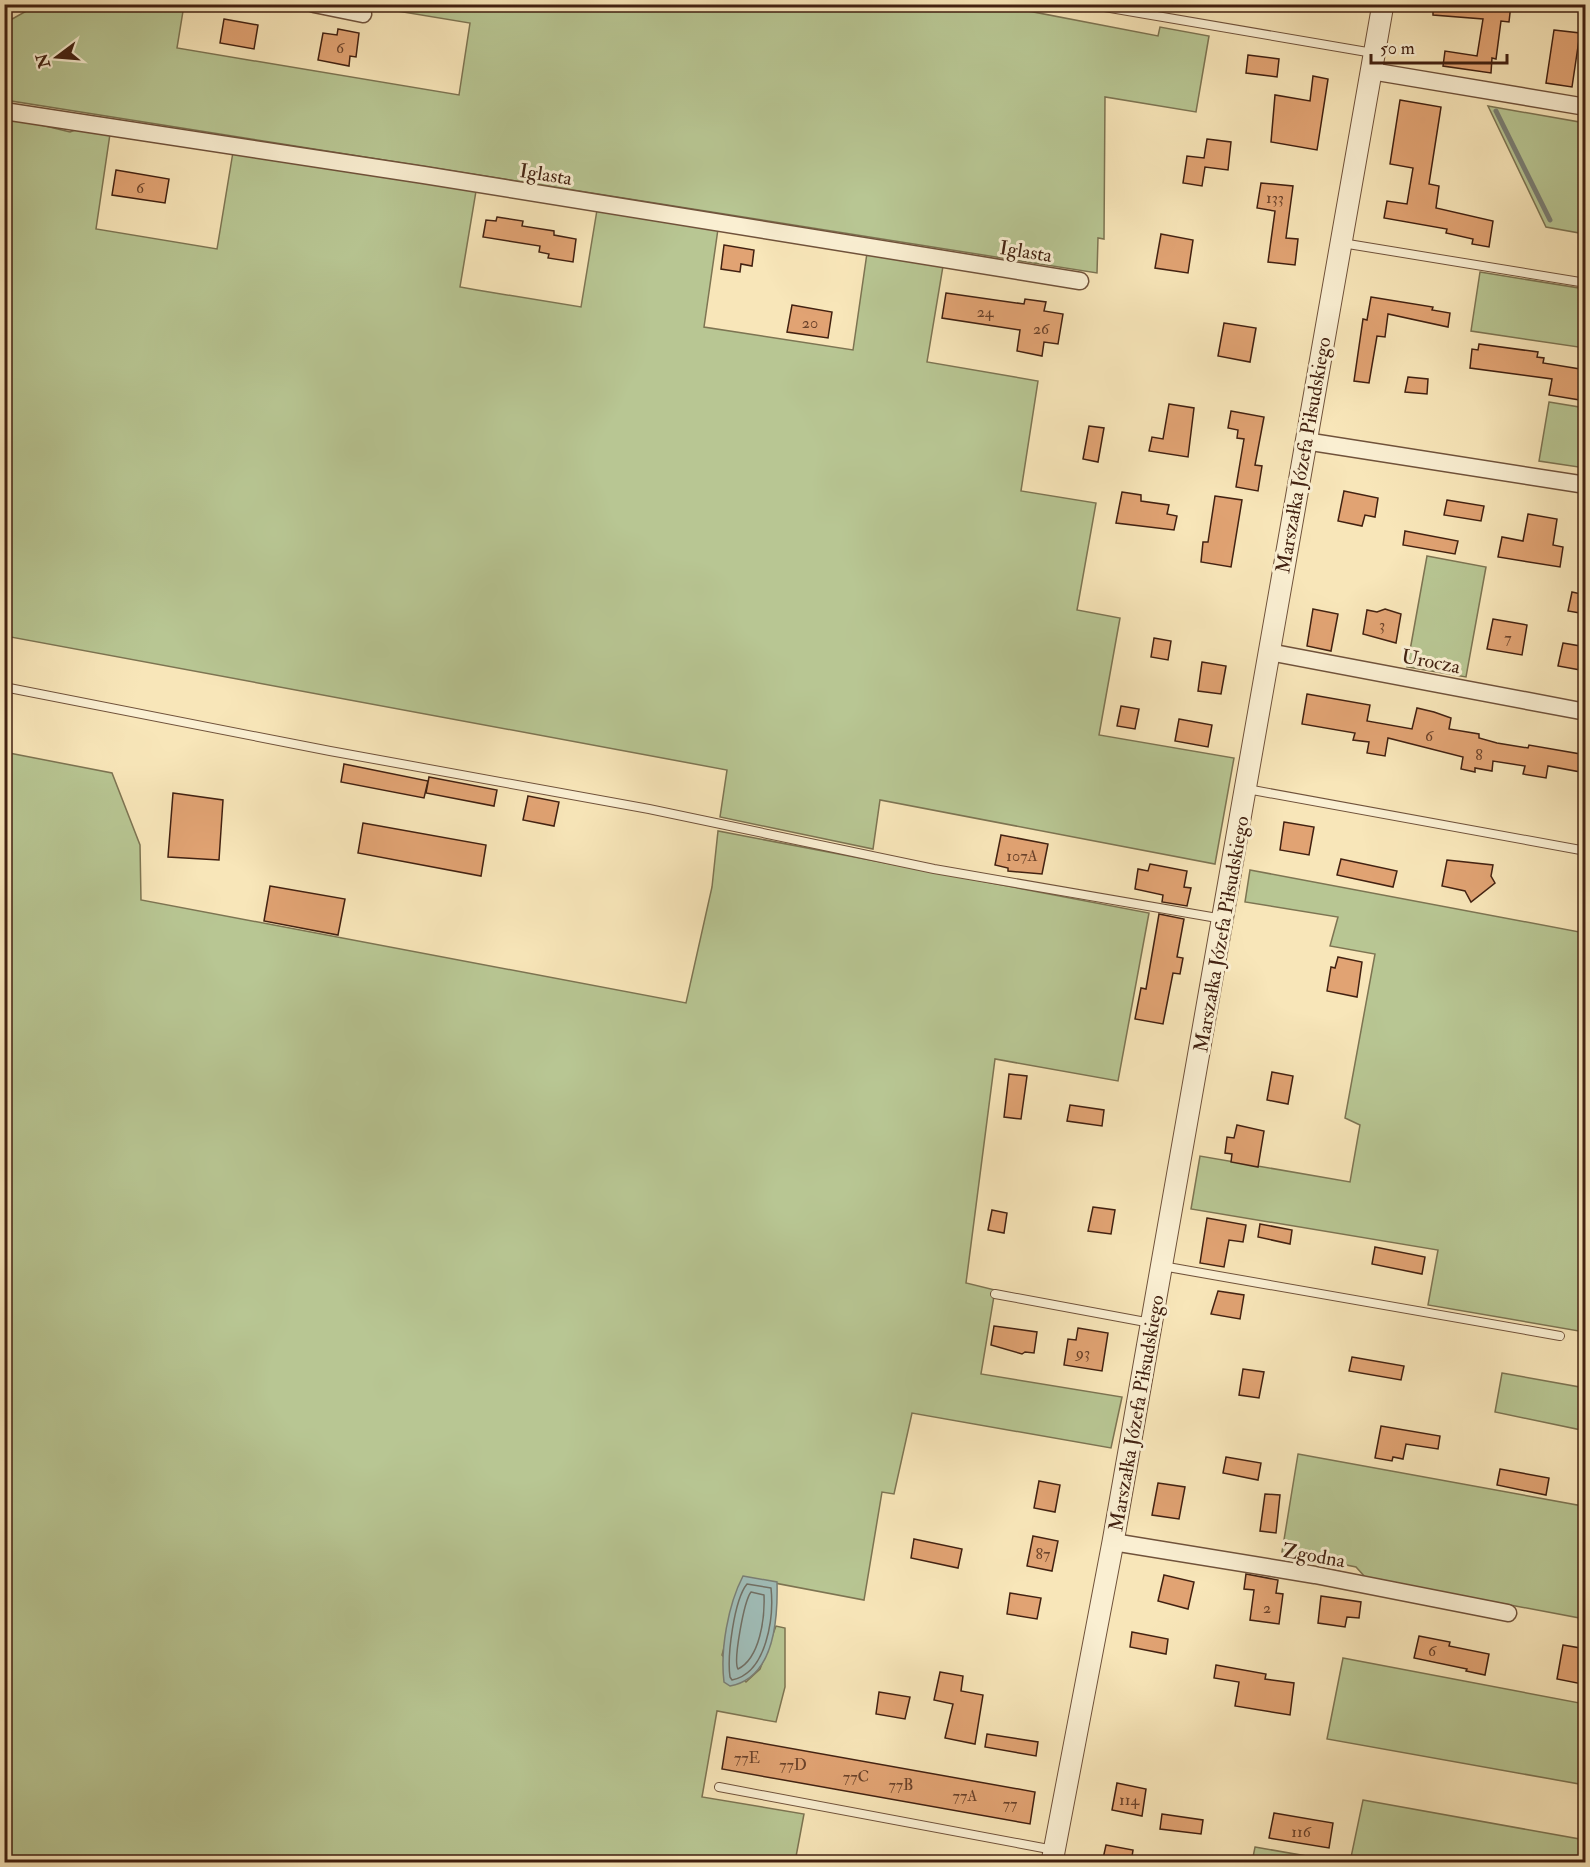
<svg xmlns="http://www.w3.org/2000/svg" width="1590" height="1867" font-family="'IM FELL Double Pica',serif">
<style>
.green{fill:#b8c693;stroke:#7d7452;stroke-width:1.5}
.water{fill:#a0bdb8;stroke:#7a7f75;stroke-width:1.5}
.lines{fill:none;stroke-linecap:round;stroke-linejoin:round}
.shore{stroke:#716f64;stroke-width:1.5}
.stream{stroke:#7a7f75;stroke-width:5}
.building{fill:#e1a373;stroke:#422111;stroke-width:1.5}
.service-casing{stroke:#70523b;stroke-width:10}
.minor-casing{stroke:#70523b;stroke-width:19}
.tertiary-casing{stroke:#70523b;stroke-width:23}
.service{stroke:#faefd2;stroke-width:8}
.minor{stroke:#faefd2;stroke-width:16}
.tertiary{stroke:#faefd2;stroke-width:21}
.labels{text-anchor:middle;stroke-width:6;stroke-linejoin:round;paint-order:stroke}
.number-label{font-size:16px;fill:#6a422a}
.street-label{font-size:20px;fill:#422111;stroke:#faefd2}
</style>
<rect width="100%" height="100%" fill="#f8e6b9"/>
<filter id="stains"><feTurbulence type="fractalNoise" baseFrequency=".00333" numOctaves="4"/><feColorMatrix values="0 0 0 0 .2 0 0 0 0 .09 0 0 0 0 .02 0 0 0 .5 -.17"/></filter>
<radialGradient id="worn" r=".72"><stop offset=".6" stop-color="#630" stop-opacity="0"/><stop offset="1" stop-color="#630" stop-opacity=".3"/></radialGradient>
<g class="green">
<path d="M992 4 1158 36 1160 27 1209 36 1196 112 1105 97 1104 239 1098 238 1097 273 5 100V23L37 5H184L177 48 459 95 470 23 361 5Z"/>
<path d="M1488 106 1585 123V234L1546 227Z"/>
<path d="M4 116 70 132 78 129 110 134 96 229 217 249 233 152 476 191 460 287 477 290 581 307 597 210 718 229 704 327 853 350 867 253 943 266 927 362 1038 381 1021 491 1096 503 1077 610 1120 618 1099 735 1234 758 1215 864 880 800 873 849 720 817 727 770 5 636Z"/>
<path d="M1480 272 1585 289V348L1471 331Z"/>
<path d="M1549 402 1585 408V468L1539 461Z"/>
<path d="M1427 556 1486 567 1466 677 1407 667Z"/>
<path d="M4 752 112 773 140 845 141 900 686 1003 712 887 718 831 1149 913 1118 1081 995 1059 966 1283 995 1290 981 1374 1122 1397 1111 1448 912 1413 894 1494 882 1492 864 1600 743 1577 722 1655 746 1682 760 1669 776 1626 785 1628V1687L776 1722 717 1711 702 1797 804 1814 795 1862H5Z"/>
<path d="M1250 870 1585 933V1349L1580 1348 1585 1332 1428 1305 1438 1250 1191 1209 1200 1156 1350 1182 1360 1125 1345 1118 1375 954 1330 946 1338 917 1245 902Z"/>
<path d="M1502 1373 1585 1388V1445L1581 1430 1495 1412Z"/>
<path d="M1298 1454 1583 1506 1585 1492V1619L1366 1578 1356 1567 1282 1552Z"/>
<path d="M1343 1658 1585 1704V1785L1327 1739Z"/>
<path d="M1363 1800 1585 1840V1862H1350Z"/>
<path d="M1255 1847 1341 1862H1252Z"/>
</g>
<path class="water" d="M743 1576 777 1582C778 1619 775 1678 730 1686L724 1682C720 1650 728 1605 743 1576Z"/>
<g class="lines">
<g class="shore">
<path d="M747 1584 771 1588C774 1617 767 1673 732 1680L730 1677C727 1656 734 1600 747 1584Z"/>
<path d="M751 1592 764 1595C765 1618 760 1658 738 1669 733 1661 744 1601 751 1592Z"/>
</g>
<path class="stream" d="M1496 111 1550 220"/>
</g>
<g class="building">
<path d="M1433 4H1511L1509 22 1501 21 1496 59 1492 58 1491 73 1443 66 1445 51 1477 56 1483 19 1433 15Z"/>
<path d="M224 19 258 25 254 49 220 43Z"/>
<path d="M338 29 359 33 356 57 350 56 349 66 318 60 323 33 337 35Z"/>
<path d="M1554 30 1580 33 1572 87 1546 83Z"/>
<path d="M1248 55 1279 59 1277 77 1246 73Z"/>
<path d="M1313 76 1328 79 1317 150 1271 142 1275 95 1310 101Z"/>
<path d="M1400 100 1441 107 1429 184 1439 186 1436 208 1493 221 1489 247 1472 244 1473 239 1446 233 1447 229 1384 218 1387 201 1407 204 1413 168 1390 164Z"/>
<path d="M1207 139 1231 142 1228 170 1205 167 1202 186 1183 183 1187 156 1204 158Z"/>
<path d="M116 170 169 179 165 203 112 195Z"/>
<path d="M1261 183 1293 186 1286 238 1298 239 1295 265 1268 262 1275 211 1257 208Z"/>
<path d="M497 217 523 221 522 226 554 231V235L576 239 573 262 548 258 549 254 539 252 540 246 483 237 486 220 496 221Z"/>
<path d="M1161 234 1193 240 1188 273 1155 268Z"/>
<path d="M724 245 754 250 752 266 741 264 740 272 721 269Z"/>
<path d="M946 293 1024 304 1025 299 1046 302 1044 311 1063 314 1058 344 1044 342 1042 356 1017 351 1020 330 942 318Z"/>
<path d="M1371 297 1433 307 1432 310 1450 313 1448 327 1388 314 1385 337 1377 336 1369 383 1354 381 1363 319 1367 320Z"/>
<path d="M792 305 832 312 828 338 787 332Z"/>
<path d="M1224 323 1256 328 1250 362 1218 356Z"/>
<path d="M1479 344 1538 352 1537 357 1544 358 1543 363 1586 370V401L1549 395 1552 379 1470 368 1472 349 1478 350Z"/>
<path d="M1408 377 1428 379 1427 394 1405 392Z"/>
<path d="M1169 404 1194 408 1188 457 1149 451 1152 437 1163 439Z"/>
<path d="M1231 411 1264 417 1255 465 1262 466 1258 491 1236 487 1244 439 1237 438 1238 430 1228 428Z"/>
<path d="M1089 426 1104 428 1098 462 1083 459Z"/>
<path d="M1344 491 1378 498 1375 517 1365 515 1362 526 1338 521Z"/>
<path d="M1122 492 1141 495V501L1169 505 1167 514 1177 516 1174 530 1116 523Z"/>
<path d="M1215 496 1242 500 1231 567 1201 562 1203 542H1208Z"/>
<path d="M1447 500 1484 506 1481 521 1444 515Z"/>
<path d="M1528 514 1557 519 1553 545 1563 547 1560 567 1498 557 1502 537 1523 541Z"/>
<path d="M1405 531 1458 541 1455 554 1403 545Z"/>
<path d="M1572 592 1586 595V614L1568 611Z"/>
<path d="M1313 609 1338 614 1331 651 1307 646Z"/>
<path d="M1385 609 1401 614 1396 643 1363 634 1367 610 1377 612Z"/>
<path d="M1493 619 1527 625 1522 655 1487 649Z"/>
<path d="M1154 638 1171 641 1168 660 1151 657Z"/>
<path d="M1563 643 1586 647V671L1558 666Z"/>
<path d="M1202 662 1226 666 1221 694 1198 691Z"/>
<path d="M1307 694 1370 705 1367 721 1412 729 1417 708 1434 712 1451 718 1449 729 1479 734V738L1497 743 1528 748 1529 745 1586 755V773L1548 766 1546 778 1523 774 1525 766 1493 761 1492 771 1475 768V772L1461 769 1463 757 1388 738 1385 756 1367 753 1369 742 1353 740 1355 733 1302 724Z"/>
<path d="M1121 706 1139 709 1135 729 1117 726Z"/>
<path d="M1179 719 1212 725 1208 747 1175 741Z"/>
<path d="M344 764 428 781 424 798 341 782Z"/>
<path d="M429 777 497 790 494 806 426 793Z"/>
<path d="M173 793 223 800 219 860 168 857Z"/>
<path d="M528 796 559 802 554 826 523 820Z"/>
<path d="M1284 822 1314 827 1309 855 1280 850Z"/>
<path d="M363 823 486 845 481 876 358 853Z"/>
<path d="M1001 835 1048 844 1042 874 1008 871V868L995 865Z"/>
<path d="M1341 859 1397 871 1393 887 1337 875Z"/>
<path d="M1447 860 1493 865 1491 876 1495 883 1471 902 1465 891 1442 886Z"/>
<path d="M1150 864 1187 871 1184 887 1191 888 1187 906 1162 902 1163 895 1135 889 1138 869 1148 871Z"/>
<path d="M270 886 345 899 338 935 264 921Z"/>
<path d="M1159 914 1184 919 1177 957 1183 958 1180 974 1173 973 1163 1024 1135 1019 1141 988 1146 989Z"/>
<path d="M1338 957 1362 962 1357 997 1327 991 1331 967 1335 968Z"/>
<path d="M1272 1072 1293 1076 1288 1104 1267 1100Z"/>
<path d="M1009 1074 1027 1076 1021 1119 1004 1117Z"/>
<path d="M1070 1105 1104 1110 1102 1126 1067 1121Z"/>
<path d="M1237 1125 1264 1131 1258 1167 1231 1162 1232 1154 1225 1153 1227 1137 1234 1138Z"/>
<path d="M1093 1207 1115 1210 1111 1234 1088 1231Z"/>
<path d="M992 1210 1007 1213 1004 1233 988 1230Z"/>
<path d="M1207 1218 1246 1225 1243 1242 1229 1240 1224 1267 1200 1263Z"/>
<path d="M1260 1224 1292 1230 1290 1244 1258 1237Z"/>
<path d="M1375 1247 1425 1257 1422 1274 1372 1264Z"/>
<path d="M1218 1291 1244 1295 1240 1319 1211 1314Z"/>
<path d="M994 1326 1037 1332 1034 1353 1025 1352 1022 1354 991 1345Z"/>
<path d="M1078 1328 1108 1333 1102 1371 1064 1365 1068 1339 1076 1340Z"/>
<path d="M1352 1357 1404 1366 1401 1380 1349 1371Z"/>
<path d="M1243 1369 1264 1372 1259 1398 1239 1395Z"/>
<path d="M1381 1426 1440 1436 1438 1449 1406 1444 1403 1459 1393 1457 1392 1461 1375 1458Z"/>
<path d="M1226 1457 1261 1463 1258 1480 1223 1473Z"/>
<path d="M1500 1469 1549 1478 1546 1495 1497 1485Z"/>
<path d="M1039 1481 1060 1485 1055 1512 1034 1508Z"/>
<path d="M1158 1483 1185 1487 1179 1519 1152 1515Z"/>
<path d="M1265 1494 1280 1495 1276 1533 1260 1531Z"/>
<path d="M1033 1536 1058 1541 1052 1571 1027 1566Z"/>
<path d="M914 1539 962 1549 958 1568 911 1558Z"/>
<path d="M1246 1574 1278 1580 1276 1593 1283 1594 1279 1624 1250 1620 1254 1590 1244 1589Z"/>
<path d="M1164 1575 1194 1582 1188 1609 1158 1601Z"/>
<path d="M1010 1593 1041 1598 1037 1619 1007 1614Z"/>
<path d="M1321 1596 1361 1602 1359 1618 1347 1617 1345 1627 1318 1623Z"/>
<path d="M1132 1632 1168 1639 1166 1654 1130 1647Z"/>
<path d="M1419 1636 1450 1642 1449 1646 1489 1654 1485 1675 1466 1671 1467 1669 1414 1658Z"/>
<path d="M1563 1645 1586 1649V1673L1582 1684 1557 1679Z"/>
<path d="M1216 1665 1266 1674 1265 1679 1294 1683 1290 1715 1235 1706 1239 1682 1214 1678Z"/>
<path d="M940 1672 963 1676 961 1691 983 1695 975 1744 945 1738 953 1704 934 1700Z"/>
<path d="M879 1692 910 1697 905 1719 876 1714Z"/>
<path d="M987 1734 1038 1742 1036 1756 985 1747Z"/>
<path d="M727 1737 1035 1792 1030 1824 722 1769Z"/>
<path d="M1117 1783 1146 1789 1142 1816 1112 1810Z"/>
<path d="M1274 1813 1333 1823 1329 1848 1269 1838Z"/>
<path d="M1162 1814 1203 1820 1201 1834 1160 1829Z"/>
<path d="M1106 1845 1133 1850 1131 1863H1102Z"/>
</g>
<g class="lines">
<g class="service-casing">
<g id="service">
<path d="M1087 4 1373 53"/>
<path d="M1342 243 1586 283"/>
<path d="M4 687 330 751 649 809 934 869 1223 919"/>
<path d="M1247 789 1586 851"/>
<path d="M1162 1266 1560 1336"/>
<path d="M995 1294 1151 1323"/>
<path d="M719 1787 1054 1850"/>
</g>
</g>
<g class="minor-casing">
<g id="minor">
<path d="M314 4 363 14"/>
<path d="M1371 71 1586 107"/>
<path d="M4 111 424 175 1080 281"/>
<path d="M1305 441 1586 485"/>
<path d="M1269 652 1586 712"/>
<path d="M1113 1542 1315 1575 1508 1613"/>
</g>
</g>
<g class="tertiary-casing">
<path id="tertiary" d="M1052 1862 1113 1542 1383 4"/>
</g>
<use href="#service" class="service"/>
<use href="#minor" class="minor"/>
<use href="#tertiary" class="tertiary"/>
</g>
<g class="labels">
<g class="number-label">
<text x="340" y="53">6</text>
<text x="140" y="193">6</text>
<text x="1275" y="203">133</text>
<text x="985" y="317">24</text>
<text x="810" y="328">20</text>
<text x="1041" y="334">26</text>
<text x="1382" y="630">3</text>
<text x="1508" y="643">7</text>
<text x="1429" y="741">6</text>
<text x="1479" y="760">8</text>
<text x="1022" y="861">107A</text>
<text x="1083" y="1358">93</text>
<text x="1043" y="1559">87</text>
<text x="1267" y="1613">2</text>
<text x="1432" y="1656">6</text>
<text x="747" y="1763">77E</text>
<text x="793" y="1770">77D</text>
<text x="856" y="1782">77C</text>
<text x="901" y="1790">77B</text>
<text x="965" y="1801">77A</text>
<text x="1129" y="1805">114</text>
<text x="1010" y="1809">77</text>
<text x="1301" y="1837">116</text>
</g>
<g class="street-label">
<text transform="translate(546 174) rotate(9)" y="7">Iglasta</text>
<text transform="translate(1026 251) rotate(9)" y="7">Iglasta</text>
<text transform="translate(1303 455) rotate(-80)" y="7">Marszałka Józefa Piłsudskiego</text>
<text transform="translate(1431 661) rotate(11)" y="7">Urocza</text>
<text transform="translate(1221 934) rotate(-80)" y="7">Marszałka Józefa Piłsudskiego</text>
<text transform="translate(1136 1413) rotate(-80)" y="7">Marszałka Józefa Piłsudskiego</text>
<text transform="translate(1314 1555) rotate(10)" y="7">Zgodna</text>
</g>
</g>
<rect width="1590" height="1867" fill="none" stroke="#f8e6b9" stroke-width="24"/>
<rect x="6" y="6" width="1578" height="1855" fill="none" stroke="#422111" stroke-width="3"/>
<rect x="12" y="12" width="1566" height="1843" fill="none" stroke="#422111" stroke-width="1.5"/>
<g transform="translate(57 57) rotate(254)" stroke="#faefd2" stroke-width="4.5" paint-order="stroke">
<path d="M0-4.5L10 22L0 15L-10 22Z" fill="#422111"/>
<text y="-9" font-size="16" font-weight="bold" text-anchor="middle" fill="#422111">N</text>
</g>
<path d="M1371 54v9h136v-9" fill="none" stroke="#422111" stroke-width="3"/>
<text x="1380" y="54" font-size="18" fill="#422111" stroke="#faefd2" stroke-width="4.5" paint-order="stroke">50 m</text>
<rect width="100%" height="100%" filter="url(#stains)"/>
<rect width="100%" height="100%" fill="url(#worn)"/>
</svg>
